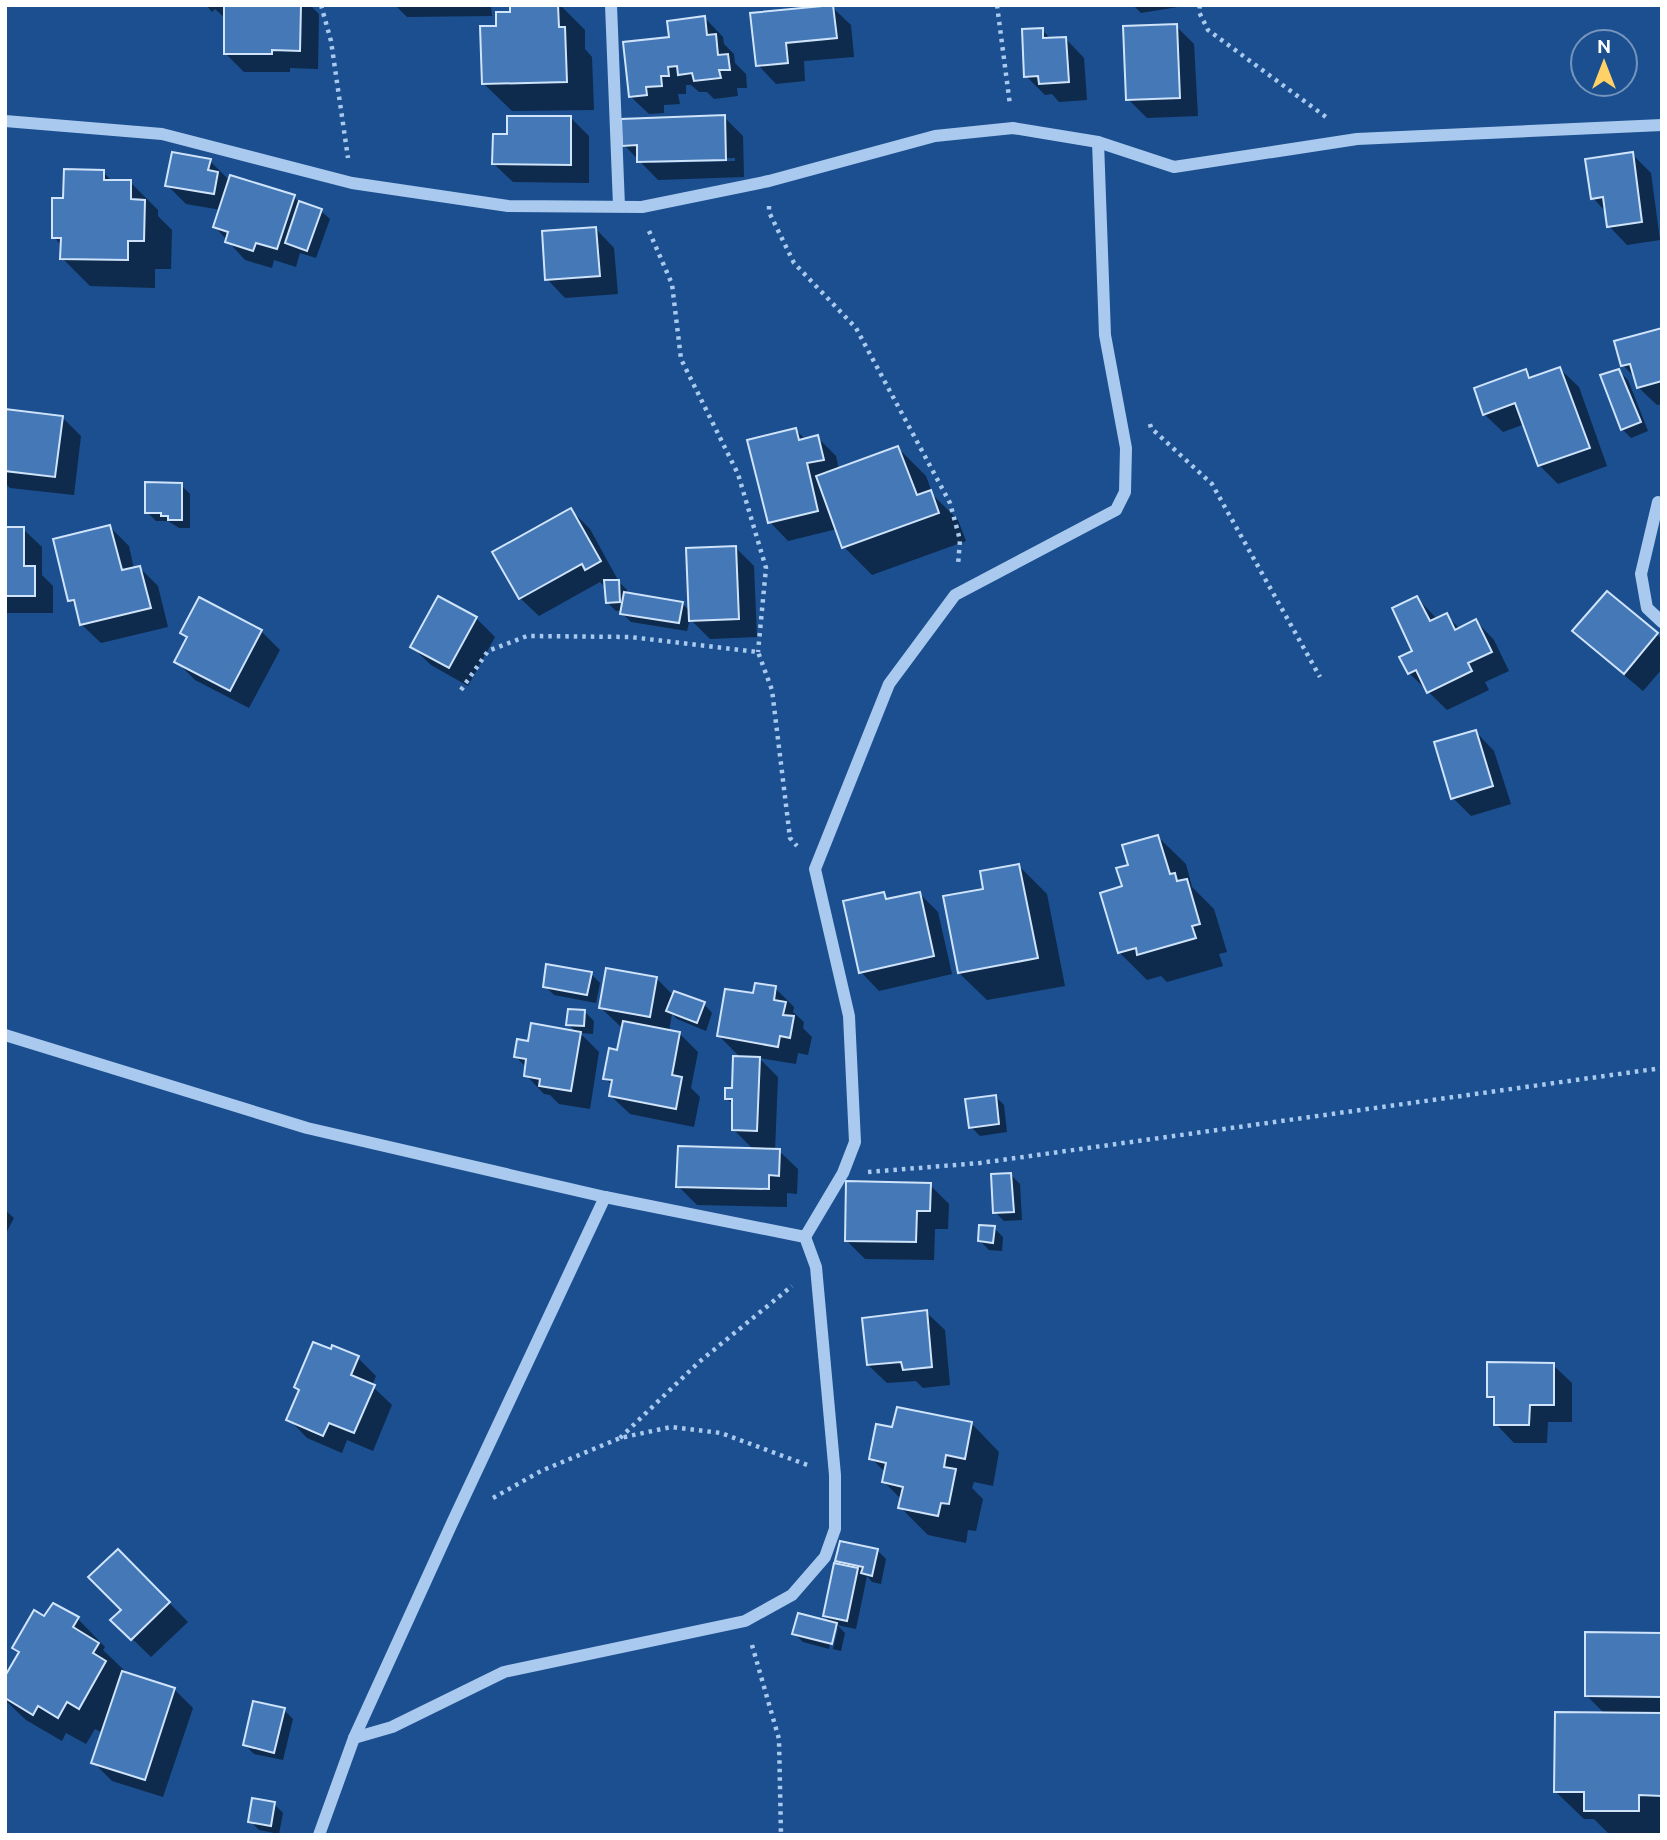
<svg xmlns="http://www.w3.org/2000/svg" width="1667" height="1840" font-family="Ubuntu,sans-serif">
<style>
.shadow{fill:#0007;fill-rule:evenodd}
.building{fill:#4478b7;stroke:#cfe3fa;stroke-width:2}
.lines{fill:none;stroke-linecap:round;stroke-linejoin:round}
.path{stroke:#a9c9ee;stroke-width:4.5;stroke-dasharray:3.5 5;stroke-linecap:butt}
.minor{stroke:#a9c9ee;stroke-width:12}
</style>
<rect width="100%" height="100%" fill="#1b4f8f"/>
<g class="shadow">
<path d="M206 5H310L319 14 318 69 290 68V72H244L225 53 226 19 215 9 212 12Z"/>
<path d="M395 5H491L492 16 407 17Z"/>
<path d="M512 5H560L585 30V49L592 57 594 110 512 111 484 84 497 27 512 13Z"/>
<path d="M1133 5H1184V6L1141 13Z"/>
<path d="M832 7 851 25 854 57 804 61 805 81 776 84 758 65Z"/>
<path d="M705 18 723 37 724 44 734 54 735 63 746 74 747 88H737L738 96 714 99 707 92H699L691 85H686V94H678L680 104 664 105V113L649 114 630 96 671 38Z"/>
<path d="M1176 26 1194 44 1198 116 1147 118 1128 99Z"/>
<path d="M1042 30 1052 40 1066 39 1084 58 1087 100 1059 102 1052 94 1045 95 1026 76Z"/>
<path d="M724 117 743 136 744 177 658 180 624 145ZM735 158V161L652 163 649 160Z"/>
<path d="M571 118 589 136V183L513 182 494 164 508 136Z"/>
<path d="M1632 154 1651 173 1660 240 1627 245 1609 226 1606 212 1593 198Z"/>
<path d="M210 161 230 181 294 197 301 204 321 211 330 219 316 258 300 253 296 267 274 260 272 268 245 260 215 227 221 210 186 204 167 185Z"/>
<path d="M103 172 113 182H130L158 210V216L172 230 171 269H155V288L90 286 62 258V246L54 237 65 200Z"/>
<path d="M596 229 614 248 618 294 565 298 547 279Z"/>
<path d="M1662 329V404L1657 405 1638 387 1636 379 1623 365Z"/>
<path d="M1560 369 1579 387 1607 466 1558 484 1539 465 1525 424 1503 432 1484 414 1526 371 1533 379Z"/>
<path d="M1619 371 1628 380 1648 431 1631 438 1622 429 1602 376Z"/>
<path d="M5 411 62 417 81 436 74 495 10 488 5 483Z"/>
<path d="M796 430 806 440 817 437 836 456 839 470 898 448 926 476 933 495 958 520 966 541 872 575 844 547 837 529 788 541 770 522Z"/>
<path d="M181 485 190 494V528H179L168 521H156L147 512Z"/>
<path d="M571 510 590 529 619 582 627 590V594L682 603 691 612 736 548 754 566 757 637 710 639 690 619 687 631 631 622 622 613 623 611H616L607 602 605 587 600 582 539 616 520 598Z"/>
<path d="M110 527 129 546 134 569 140 568 158 586 168 627 101 643 82 625 78 608 70 600Z"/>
<path d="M5 529H23L42 547V575L53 586V613H5Z"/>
<path d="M1607 593 1662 639V669L1643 691 1593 649 1574 631Z"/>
<path d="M1417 598 1437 619 1446 615 1460 629 1476 621 1494 640 1509 671 1485 682 1489 690 1447 710 1409 673 1415 651Z"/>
<path d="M476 618 495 637 468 686 431 665 412 647Z"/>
<path d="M261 631 280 650 249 708 195 680 176 661 188 639 182 633Z"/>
<path d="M1476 732 1494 751 1511 804 1471 816 1453 798Z"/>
<path d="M1158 837 1186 864 1192 887 1214 909 1227 952 1219 954 1223 966 1167 982 1161 976 1147 980 1119 952 1124 887 1130 866Z"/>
<path d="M1019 866 1047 894 1065 986 987 1000 959 973 985 890Z"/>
<path d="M919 893 938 912 952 974 879 991 861 972 884 894 890 900Z"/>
<path d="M591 974 600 983 596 1003 554 995 545 986Z"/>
<path d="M656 978 674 996 704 1004 712 1013 706 1031 677 1019 672 1014 669 1031 679 1033 698 1052 691 1088 700 1097 694 1127 630 1114 611 1096 613 1086 605 1078 619 1052 623 1027 620 1026 601 1008Z"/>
<path d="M775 988 794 1007 793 1012 804 1022 803 1028 812 1037 808 1055 798 1053 796 1064 759 1058 778 1077 775 1151H779L798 1169 797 1194 787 1193V1207L697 1205 678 1186 754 1150 733 1129 734 1105 727 1099 734 1090 741 1058 719 1036 754 995Z"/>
<path d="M585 1012 594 1021 593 1034 580 1033 599 1052 590 1109 559 1104 550 1095 544 1094 526 1075 527 1068 516 1057 529 1043 577 1033 568 1024Z"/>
<path d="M995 1096 1004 1105 1007 1132 980 1136 971 1127Z"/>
<path d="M1011 1175 1020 1184 1022 1220 1004 1221 995 1212Z"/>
<path d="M930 1185 949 1204 948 1229H935L934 1260 865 1259 846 1240Z"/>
<path d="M5 1210 14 1218 5 1235Z"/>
<path d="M994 1228 1003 1237 1002 1251 989 1250 980 1241Z"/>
<path d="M926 1312 945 1330 950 1385 923 1388 916 1381 887 1383 868 1365Z"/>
<path d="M358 1358 376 1376 372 1386 392 1405 373 1451 347 1440 342 1453 307 1438 289 1419 300 1392 296 1387Z"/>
<path d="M1553 1365 1572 1383V1422H1548L1547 1443H1514L1496 1424V1403L1489 1396Z"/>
<path d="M972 1424 999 1452 993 1486 974 1482 972 1488 983 1499 976 1531 968 1530 966 1543 928 1535 900 1507 902 1500 884 1482 886 1473 871 1458 894 1429Z"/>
<path d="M877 1550 886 1559 881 1584 872 1582 867 1576 856 1629 837 1625 845 1633 841 1651 833 1649 838 1628H834L829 1649 803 1642 794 1633 832 1623 824 1616 843 1567 837 1561Z"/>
<path d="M118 1551 188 1622 151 1657 113 1620 123 1610Z"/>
<path d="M45 1619H78L105 1647 103 1650 126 1672 125 1674 174 1689 193 1708 163 1797 112 1781 93 1762 103 1733 95 1729 86 1744 66 1733 62 1741 26 1720 5 1700V1680L20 1654 14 1648Z"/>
<path d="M1662 1634V1835H1610L1594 1819H1584L1556 1792 1605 1714 1587 1696Z"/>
<path d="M284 1710 293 1719 283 1760 254 1754 245 1745Z"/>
<path d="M274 1804 283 1813 279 1834 259 1830 250 1821Z"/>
</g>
<g class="building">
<path d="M224 5H301L300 51 272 50V54H224Z"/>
<path d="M510 5H558L559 27H565L567 82 482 84 480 26H496V12H510Z"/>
<path d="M833 5 837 38 786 43 788 63 756 66 750 13Z"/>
<path d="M705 16 707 35 716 34 718 55 728 54 730 70H719L721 78 694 81 692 73 678 75 677 66 668 67 669 76H661L662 86 646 87 647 95 629 97 623 42 669 37 667 21Z"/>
<path d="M1177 24 1180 98 1126 100 1123 26Z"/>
<path d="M1043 28V38L1066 37 1069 82 1039 84 1038 76 1024 77 1022 29Z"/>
<path d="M725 115 726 160 637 162V145L622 146 621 119Z"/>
<path d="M507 116H571V165L492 164 493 134H507Z"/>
<path d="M172 152 211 159 208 170 218 172 214 194 165 186Z"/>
<path d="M1633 152 1642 222 1607 227 1603 197 1591 199 1585 159Z"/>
<path d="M64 169 104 170V180H131V199L145 200 144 241H128V260L60 259 61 238H52V198H63Z"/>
<path d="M230 175 295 195 277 249 256 243 253 251 225 242 228 232 213 227Z"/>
<path d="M299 201 322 209 307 251 285 243Z"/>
<path d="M596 227 600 276 545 280 542 231Z"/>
<path d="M1662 328V381L1637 388 1630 364 1621 366 1614 341Z"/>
<path d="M1560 367 1590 448 1538 466 1515 403 1483 415 1474 388 1526 369 1529 378Z"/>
<path d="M1619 369 1641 422 1621 430 1600 375Z"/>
<path d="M5 409 63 416 55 477 5 471Z"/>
<path d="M796 428 799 440 818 435 824 460 807 463 818 511 768 523 747 440Z"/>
<path d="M898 446 917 495 931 490 939 513 842 548 816 476Z"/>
<path d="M145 482 182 483V520H168V516H161V513H145Z"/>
<path d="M571 508 601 561 585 570 582 564 519 599 492 552Z"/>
<path d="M110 525 122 570 140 566 151 608 80 625 74 600 68 601 53 539Z"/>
<path d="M5 527H24V566H35V596H5Z"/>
<path d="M736 546 739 619 689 621 686 548Z"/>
<path d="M604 580H619L620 602 606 603Z"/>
<path d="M1607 591 1658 633 1624 674 1572 631Z"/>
<path d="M624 592 683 602 679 623 620 614Z"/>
<path d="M438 596 477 617 449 668 410 647Z"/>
<path d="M1417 596 1430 621 1447 613 1455 630 1476 619 1492 652 1468 663 1472 671 1427 693 1416 670 1408 674 1399 657 1412 651 1392 608Z"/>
<path d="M199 597 262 630 230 691 174 662 187 637 180 633Z"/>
<path d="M1476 730 1493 786 1451 799 1434 742Z"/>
<path d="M1158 835 1170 874 1175 873 1177 881 1187 879 1200 924 1192 926 1196 938 1137 955 1136 948 1118 953 1100 893 1122 886 1116 868 1128 865 1122 845Z"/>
<path d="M1019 864 1038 958 958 973 943 896 983 889 980 871Z"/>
<path d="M884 892 886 899 920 892 934 956 859 973 843 901Z"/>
<path d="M546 964 592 972 587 995 543 987Z"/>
<path d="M606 968 657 977 650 1017 599 1008Z"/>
<path d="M755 983 776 986 774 1000 786 1002 783 1015 794 1016 790 1038 780 1036 778 1047 717 1036 725 989 753 993Z"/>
<path d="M674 991 705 1002 697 1023 666 1011Z"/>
<path d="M568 1009 585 1010 584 1026 566 1025Z"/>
<path d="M623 1021 680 1032 672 1075 682 1077 676 1109 609 1096 612 1080 603 1079 609 1048 617 1050Z"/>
<path d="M531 1023 581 1032 571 1091 539 1086 540 1079 524 1076 526 1059 514 1057 517 1039 528 1041Z"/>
<path d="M733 1056 760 1057 757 1131 732 1130V1099H725V1088H732Z"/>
<path d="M996 1095 999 1124 969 1128 965 1099Z"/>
<path d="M678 1146 780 1149 779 1176 769 1175V1189L676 1187Z"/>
<path d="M1011 1173 1014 1212 993 1213 991 1174Z"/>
<path d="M846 1181 931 1183 930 1211H917L916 1242 845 1241Z"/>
<path d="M979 1225 995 1226 993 1243 978 1241Z"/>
<path d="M927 1310 932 1367 903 1370 901 1362 867 1365 862 1318Z"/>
<path d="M313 1342 331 1349 332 1345 359 1356 351 1375 375 1385 354 1433 329 1423 323 1436 286 1420 299 1390 294 1387Z"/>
<path d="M1487 1362 1554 1363V1405H1530L1529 1425H1494V1397H1487Z"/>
<path d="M897 1407 972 1422 965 1459 946 1455 944 1467 956 1469 949 1504 941 1503 938 1516 898 1508 903 1487 882 1482 886 1463 869 1459 876 1424 892 1427Z"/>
<path d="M840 1541 878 1549 872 1576 861 1573 863 1567 835 1561Z"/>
<path d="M118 1549 170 1602 131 1640 110 1620 121 1610 88 1577Z"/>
<path d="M834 1563 858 1568 847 1621 823 1616Z"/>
<path d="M53 1603 79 1617 73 1627 99 1643 93 1653 106 1661 79 1709 67 1702 58 1718 38 1706 33 1715 5 1698V1676L19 1652 12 1648 34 1610 44 1616Z"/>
<path d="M798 1613 837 1623 832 1644 792 1634Z"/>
<path d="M1585 1632 1662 1633V1697L1585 1696Z"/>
<path d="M122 1671 175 1688 145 1780 91 1763Z"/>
<path d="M253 1701 285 1708 274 1753 243 1745Z"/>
<path d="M1555 1712 1662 1713V1796L1639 1795V1811H1584V1792H1554Z"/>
<path d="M252 1798 275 1802 271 1826 248 1822Z"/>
</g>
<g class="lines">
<g class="path">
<path d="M321 5 331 41 348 158"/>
<path d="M997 5 1010 105"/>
<path d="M1200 5 1199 12 1208 30 1326 117"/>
<path d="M769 206V212L794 263 856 328 950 503 960 540 958 565"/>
<path d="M649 231 672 284 681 359 738 474 766 568 758 652"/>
<path d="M1150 424 1151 428 1212 484 1320 677"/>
<path d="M461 690 488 651 527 636 630 637 758 652 772 690 790 838 797 846"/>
<path d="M868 1172 980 1163 1662 1068"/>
<path d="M620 1438 699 1362 792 1286"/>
<path d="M493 1498 541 1471 620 1438 671 1427 721 1433 810 1466"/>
<path d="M752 1645 779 1739 781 1835"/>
</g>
<g class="minor">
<path d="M611 5 619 206"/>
<path d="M5 121 162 134 352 183 508 206 642 207 769 181 935 136 1013 128 1098 142 1174 167 1357 139 1662 125"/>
<path d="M1658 502 1641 574 1647 608 1662 622"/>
<path d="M5 1035 307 1128 605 1197 805 1237 816 1267 835 1475V1529L825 1557 792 1595 745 1621 504 1672 392 1727 354 1738"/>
<path d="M805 1237 843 1173 855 1142 849 1016 815 869 889 684 955 595 1116 510 1125 492 1126 448 1105 335 1098 142"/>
<path d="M319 1835 354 1738 453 1521 605 1197"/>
</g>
</g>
<rect width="1667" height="1840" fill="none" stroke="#ffffff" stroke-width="14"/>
<g transform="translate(1604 63)"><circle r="33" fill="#1b4f8f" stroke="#7695bc" stroke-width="2"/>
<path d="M0-5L12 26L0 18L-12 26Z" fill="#ffd166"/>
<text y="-10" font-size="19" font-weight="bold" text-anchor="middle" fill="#ffffff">N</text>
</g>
</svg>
